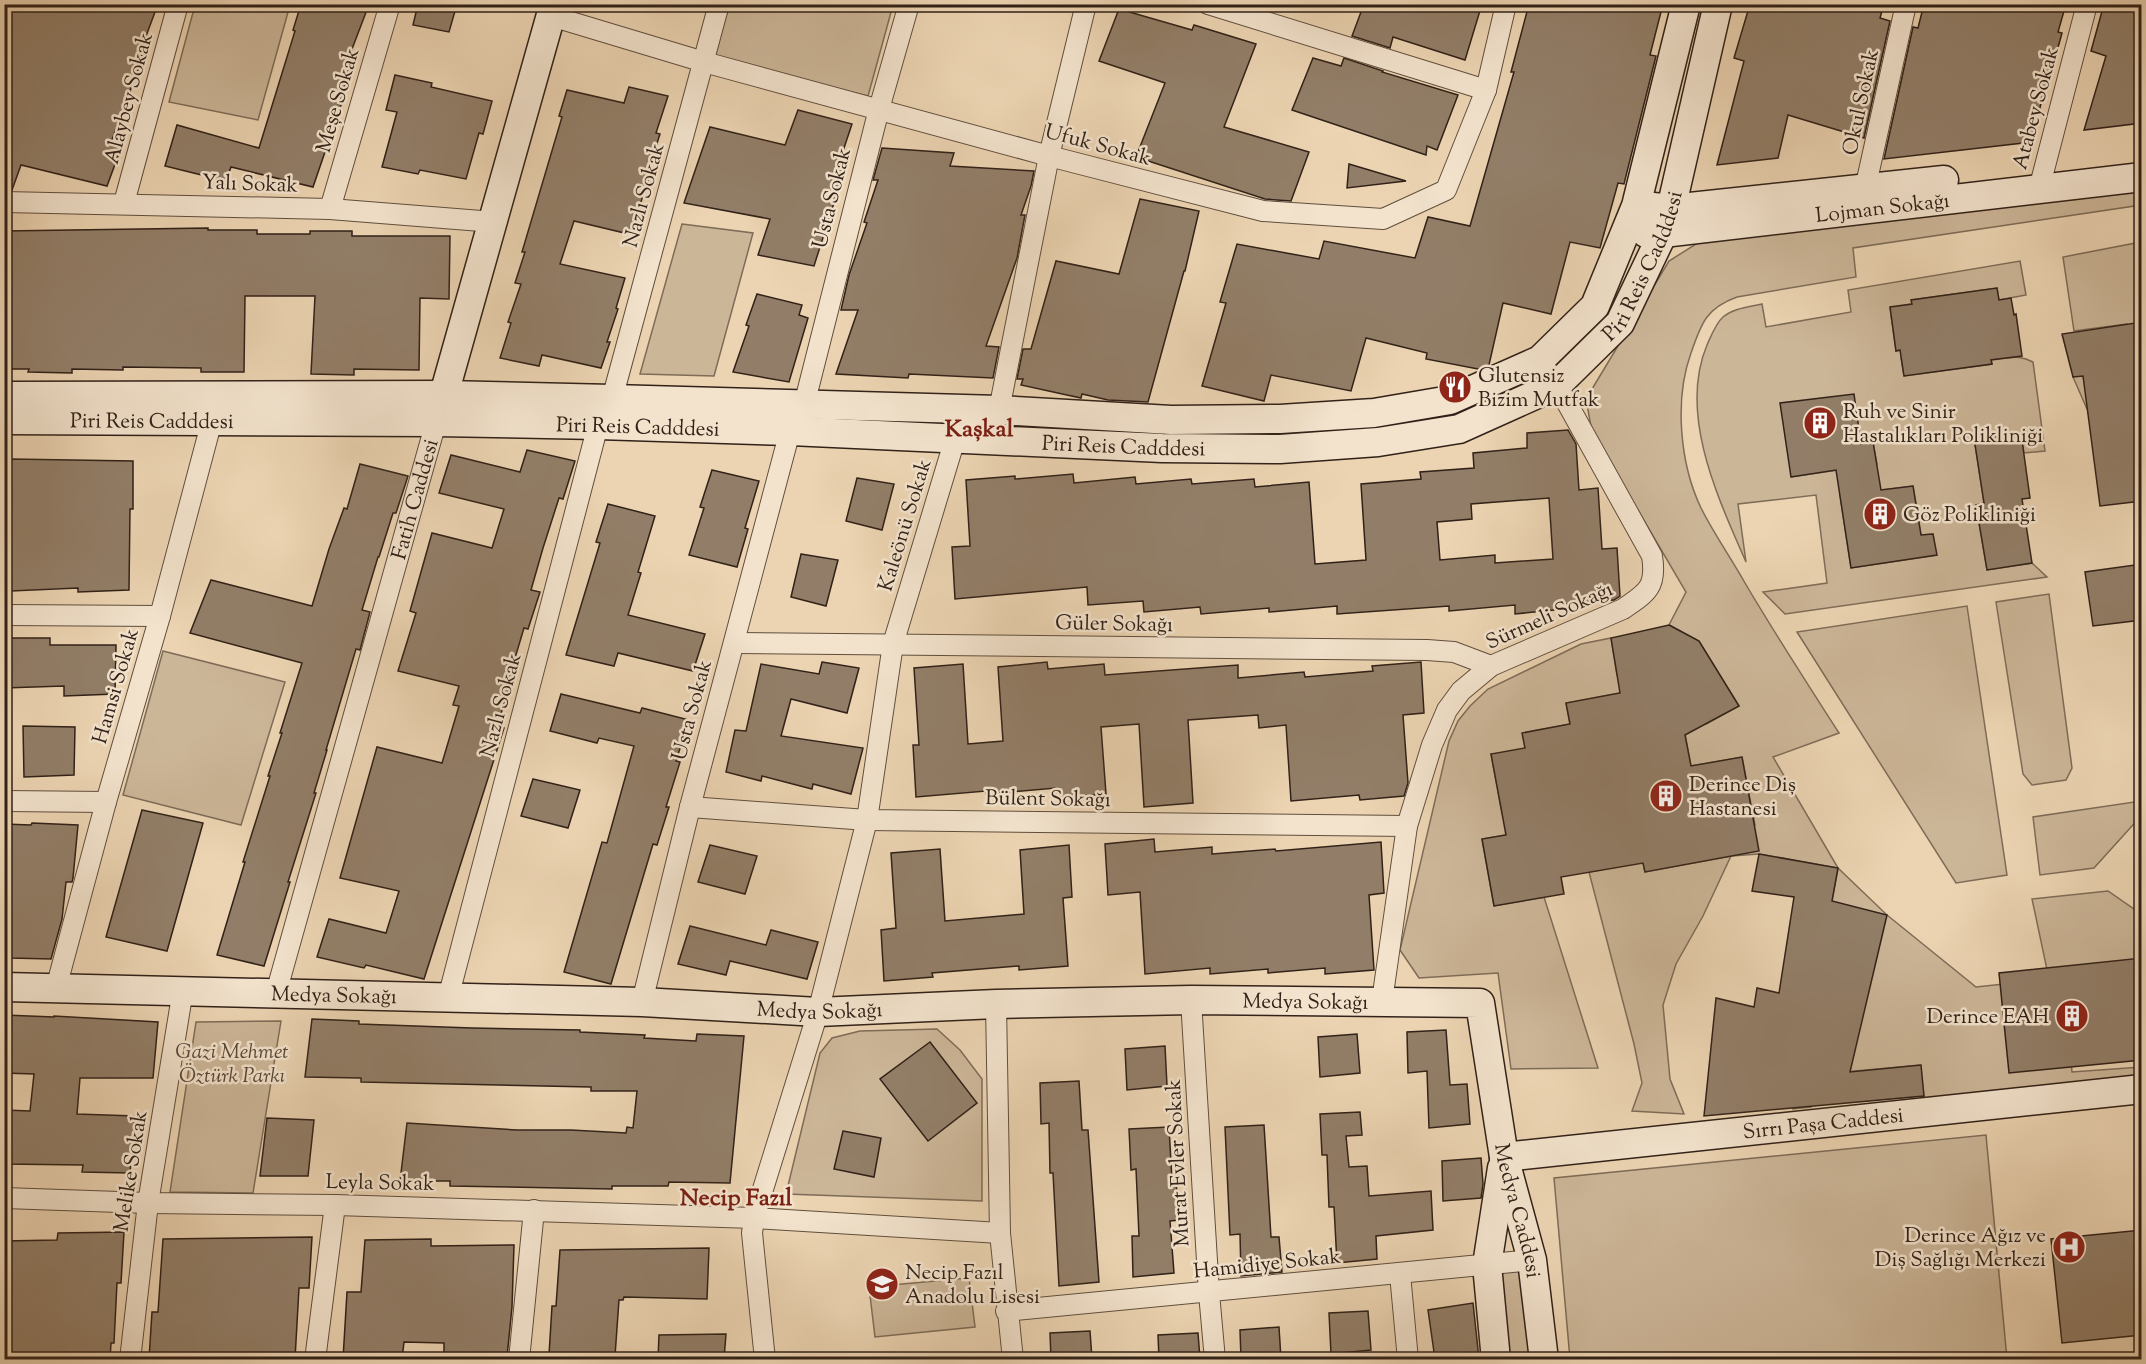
<svg xmlns="http://www.w3.org/2000/svg" width="2146" height="1364" font-family="'Sorts Mill Goudy',serif">
<style>
.green{fill:#ccb698;stroke:#7e6c58;stroke-width:1.5;fill-rule:evenodd}
.building{fill:#927e68;stroke:#312118;stroke-width:1.5;fill-rule:evenodd}
.lines{fill:none;stroke-linecap:round;stroke-linejoin:round}
.street-casing{stroke:#604e3e;stroke-width:22}
.secondary-casing{stroke:#312118;stroke-width:31}
.street{stroke:#f3e3cd;stroke-width:20}
.secondary{stroke:#f3e3cd;stroke-width:28}
.labels{text-anchor:middle;stroke-width:5;stroke-linejoin:round;paint-order:stroke}
.street-label{font-size:21px;fill:#312118;stroke:#f3e3cd}
.poi-label{font-size:21px;fill:#312118;stroke:#f3e3cd;text-anchor:start}
.park-label{font-size:21px;font-style:italic;fill:#584638;stroke:#f3e3cd}
.quarter-label{font-size:24px;font-weight:bold;fill:#7a1f14;stroke:#f3e3cd}
</style>
<rect width="100%" height="100%" fill="#ecd4b2"/>
<filter id="stains"><feTurbulence type="fractalNoise" baseFrequency=".00333" numOctaves="4"/><feColorMatrix values="0 0 0 0 .2 0 0 0 0 .09 0 0 0 0 .02 0 0 0 .5 -.17"/></filter>
<radialGradient id="worn" r=".72"><stop offset=".6" stop-color="#630" stop-opacity="0"/><stop offset="1" stop-color="#630" stop-opacity=".3"/></radialGradient>
<g class="green">
<path d="M195 5H290L258 120 169 102Z"/>
<path d="M727 5H893L868 96 712 58Z"/>
<path d="M2141 190V205L1853 248 1856 277 1737 297C1706 308 1701 324 1691 353 1674 400 1680 464 1701 508 1714 534 1731 558 1745 583 1775 634 1807 683 1839 733L1773 757 1838 868 1887 915 1976 987 2049 979 2032 899 2108 891 2141 914V978L2065 984 2072 1072 2141 1067V1081L1924 1098 1920 1065 1812 1075 1811 1107 1793 1109 1838 868 1759 854 1731 856 1703 916 1676 964 1663 1005 1670 1079 1684 1114 1632 1111 1642 1083 1634 1044 1589 872 1628 865 1642 858 1645 872 1731 856 1755 825 1742 757 1691 766 1679 702 1641 689 1566 703 1570 724 1523 733 1526 752 1491 754 1502 813 1511 834 1482 839 1494 906 1544 897 1598 1068 1511 1069 1498 973 1419 978 1400 950 1449 741 1458 721 1470 706 1488 689 1581 644 1611 638 1617 675 1655 674 1706 724 1739 706 1699 641 1669 625 1686 592 1592 432 1586 399 1669 261 1704 239Z"/>
<path d="M682 224 753 233 714 376 640 374Z"/>
<path d="M2141 242V299L2136 300 2142 341 2141 401 2087 409 2073 377 2126 324 2074 331 2063 257Z"/>
<path d="M2020 261 2026 295 1999 300 1997 288 1912 300V304L1890 308 1896 351 1903 350 1901 358 1904 376 1992 364 1991 358C2009 360 2016 353 2033 362L2045 451 2024 453 2021 433 1974 438 1984 503 1976 505 1987 570 2032 563 2047 577 1785 614 1763 592 1827 583 1816 495 1738 504 1746 562C1718 498 1678 414 1707 345 1711 336 1716 323 1723 317 1734 308 1749 307 1762 304L1766 327 1851 312 1848 290ZM1873 442 1877 464 1791 477 1861 444ZM1913 486 1921 535 1933 534 1936 555 1851 568 1840 495Z"/>
<path d="M2049 594 2072 768 2066 780 2032 785 2023 774 1996 602Z"/>
<path d="M1967 606 2007 875 1956 883 1797 632Z"/>
<path d="M163 651 285 682 241 825 123 795Z"/>
<path d="M2141 801V816L2094 868 2040 875 2033 817Z"/>
<path d="M281 1021 253 1193 170 1192 196 1022Z"/>
<path d="M937 1029 960 1050 982 1079V1201L786 1194 820 1053 832 1038 860 1031Z"/>
<path d="M1986 1135 2007 1359H1570L1554 1178Z"/>
<path d="M1523 1270 1531 1359H1507L1498 1273Z"/>
<path d="M969 1278 975 1327 875 1337 869 1287Z"/>
</g>
<g class="building">
<path d="M4 4H128L155 12 139 55 143 56 110 145 121 148 107 186 21 165 12 190H4Z"/>
<path d="M301 4H357L368 7 349 57 355 59 338 104 341 105 313 187 231 167 226 181 165 166 177 125 259 148 295 31 293 30Z"/>
<path d="M418 4H457L449 32 413 25Z"/>
<path d="M1364 4H1482L1465 60 1393 37 1390 48 1352 36Z"/>
<path d="M1529 4H1663L1650 55 1656 56 1624 184 1618 183 1600 248 1570 242 1551 314 1503 303 1489 365 1478 369 1426 359 1427 353 1366 338 1351 391 1271 375 1264 401 1202 386 1226 303 1220 302 1237 244 1319 259 1324 241 1415 258 1428 217 1470 226 1514 72H1511Z"/>
<path d="M1750 4H1884L1880 18 1890 21 1864 138 1788 115 1778 158 1717 165 1744 61 1734 58Z"/>
<path d="M1924 4H2066L2058 32 2062 33 2047 87 2045 86 2032 142 1884 159 1913 27 1918 28Z"/>
<path d="M2104 4H2142V123L2084 130 2106 56 2091 51Z"/>
<path d="M1119 9 1192 30 1194 25 1256 44 1224 127 1309 152 1291 201 1265 199 1136 157 1165 83 1099 61Z"/>
<path d="M1313 58 1341 66 1344 58 1383 71 1382 72 1458 95 1437 150 1427 146 1426 155 1292 110Z"/>
<path d="M395 75 432 83 431 87 492 101 483 134 479 133 466 179 420 170 418 174 382 167 397 112 386 110Z"/>
<path d="M629 87 668 96 656 133 660 134 648 171H651L639 208 642 209 633 235 574 221 560 264 625 278 616 308 618 309 607 342H610L601 368 542 355 539 366 500 358 511 323 508 322 521 284 515 283 525 252H522L562 117 559 116 567 90 624 103Z"/>
<path d="M798 110 852 124 839 163 846 165 814 266 758 255 770 219 684 203 710 127 785 145Z"/>
<path d="M882 148 954 153 950 166 1034 171 1031 186 1021 215H1025L1017 258 986 346 999 347 993 378 909 374 908 378 836 374 858 310H841L849 275 867 223 864 222 878 180H873Z"/>
<path d="M1349 164 1406 181 1347 188Z"/>
<path d="M1140 199 1199 211 1185 271H1184L1148 402 1108 400 1082 394 1081 398 1021 385 1023 379H1017L1023 349H1031L1056 261 1119 274Z"/>
<path d="M208 228V230H257V234H310V231H352V236H450L449 299 420 298 419 370 354 369V375L311 374 315 296H245L244 372H201V368L123 367V370L72 369V373L28 372 29 369H4V231Z"/>
<path d="M1997 288 1999 300 2011 298 2014 315 2016 314 2022 356 1991 360 1992 364 1904 376 1900 350 1896 351 1890 307 1912 304 1911 300Z"/>
<path d="M757 294 802 305 799 315 808 318 789 382 733 372 749 326 746 325Z"/>
<path d="M2142 322V501L2100 506 2083 376 2073 377 2062 334Z"/>
<path d="M1854 394 1861 444 1873 442 1881 490 1913 486 1921 535 1933 534 1937 555 1851 568 1836 470 1791 477 1780 403Z"/>
<path d="M1568 430 1576 444 1579 490 1598 488 1602 549 1617 548 1620 596 1614 600 1564 604V609L1515 614V605L1449 611V606L1337 614V606L1269 612V608L1201 614 1200 607 1144 612 1143 601 1088 605 1087 587 955 599 952 547 970 546 966 480 1015 476V479L1073 474 1074 483 1135 477 1136 484 1191 479 1192 484 1254 479 1255 487 1309 482 1315 564 1366 560 1361 484 1421 479 1420 472 1474 468 1473 453 1527 448V433ZM1549 498 1553 559 1495 563V555L1440 560 1437 522 1472 519 1471 504Z"/>
<path d="M2021 433 2030 498 2022 499 2032 563 1987 570 1976 505 1984 503 1974 438Z"/>
<path d="M527 450 575 461 563 499 559 498 543 548 531 590 540 592 528 629 524 628 509 678 512 679 497 726 504 728 424 979 366 965 364 968 317 957 329 919 386 933 399 891 340 878 377 747 442 763 459 706 453 705 459 686 398 671 416 613 410 611 432 533 492 548 504 509 439 493 451 455 520 472Z"/>
<path d="M11 459 133 461V509H130L129 590 78 592V588L11 591Z"/>
<path d="M360 464 408 476 396 513H393L379 557H378L362 610 370 612 360 650 356 649 326 750H327L314 793H316L288 882H290L264 966 217 955 245 862H243L270 776H268L282 733H280L302 663 190 633 211 580 312 606 329 549 344 508 347 509Z"/>
<path d="M712 470 759 481 745 528 748 529 737 567 689 555 704 508 700 507Z"/>
<path d="M857 478 894 484 882 530 846 521Z"/>
<path d="M608 504 655 516 638 572 641 573 628 615 705 634 693 671 618 653 614 666 566 655 600 543 596 542Z"/>
<path d="M801 554 838 560 826 606 791 597Z"/>
<path d="M2142 564V620L2093 626 2085 572Z"/>
<path d="M1669 625 1699 641 1739 706 1685 735 1691 766 1742 757 1759 851 1645 872 1643 863 1561 877 1564 894 1494 906 1482 839 1506 835 1491 754 1525 748 1522 733 1570 724 1566 703 1620 693 1611 638Z"/>
<path d="M4 638H50V645H116L115 694 64 696V686L4 688Z"/>
<path d="M822 662 859 668 847 713 791 699 781 736 863 748 851 794 813 784 812 789 762 776 761 781 726 772 735 730 746 731 761 664 819 674Z"/>
<path d="M1047 662 1048 669 1104 664 1105 675 1238 665V678L1304 672 1305 677 1373 671 1372 666 1421 662 1424 713 1403 715 1408 783 1404 796 1360 800 1359 795 1291 801 1286 725 1259 728 1258 715 1188 720 1193 803 1144 807 1139 724 1101 727 1106 794 1057 798 1056 788 986 794V791L916 797 913 745H919L914 668 963 664 968 744 1003 741 998 667Z"/>
<path d="M561 694 640 713 642 708 689 720 676 761 680 762 666 807H669L657 845 653 844 611 984 564 972 602 842 607 843 634 746 599 738 597 743 550 731Z"/>
<path d="M23 726 75 727 74 775 24 777Z"/>
<path d="M533 779 580 790 568 828 521 816Z"/>
<path d="M142 810 203 823 167 951 106 937Z"/>
<path d="M32 823 78 825 73 878 72 882H66L62 919 51 959 10 958 11 953H4V824L31 825Z"/>
<path d="M1154 839 1155 852 1212 847V854L1275 849 1276 851 1381 842 1384 893 1369 895 1374 970 1325 974V968L1268 973V969L1210 974V968L1145 974 1140 892 1108 895 1105 844Z"/>
<path d="M710 845 757 856 745 894 698 882Z"/>
<path d="M1069 845 1072 897 1063 898 1068 966 1019 970V966L932 973 933 977 884 981 881 930 896 928 891 853 940 849 945 921 1024 914 1020 850Z"/>
<path d="M1759 854 1838 868 1832 901 1887 915 1850 1072 1921 1065 1924 1096 1704 1116 1716 998 1754 1007 1757 988 1779 993 1794 897 1752 891Z"/>
<path d="M690 926 766 945 771 930 818 942 807 979 730 961 726 975 678 964Z"/>
<path d="M2142 958V1060L2009 1073 1999 973Z"/>
<path d="M4 1015 54 1017V1016L158 1022 153 1078H80L77 1114 135 1116 130 1173 82 1172 83 1165 4 1164V1110L30 1111 34 1074 4 1073Z"/>
<path d="M312 1019 359 1021V1024L472 1028 580 1030V1032L645 1035 644 1038 696 1041 697 1034 744 1036 730 1183 669 1182 668 1186H612V1189L450 1186V1181H400L407 1123 517 1130H571L626 1133 627 1127 633 1128 637 1091H591V1087L361 1082V1078L305 1077Z"/>
<path d="M1446 1030 1450 1085 1467 1084 1470 1124 1429 1128 1427 1071 1408 1073 1407 1032Z"/>
<path d="M1357 1034 1360 1073 1320 1077 1318 1037Z"/>
<path d="M930 1042 977 1103 928 1141 880 1079Z"/>
<path d="M1165 1046 1167 1086 1127 1090 1125 1049Z"/>
<path d="M1079 1081 1082 1130H1088L1099 1282 1059 1286 1053 1173H1050L1049 1123 1041 1124 1040 1083Z"/>
<path d="M1360 1112 1362 1135 1346 1136 1349 1167 1367 1166 1369 1196 1431 1191 1433 1230 1376 1236 1377 1259 1337 1263 1334 1207H1329L1327 1155H1322L1320 1114Z"/>
<path d="M267 1118 314 1120 308 1176H260Z"/>
<path d="M1264 1125 1271 1237H1279L1282 1272 1241 1276 1240 1234 1230 1235 1225 1127Z"/>
<path d="M1169 1127 1172 1181H1176L1179 1220 1170 1221 1174 1273 1133 1277 1132 1236H1139L1136 1169 1131 1170 1129 1129Z"/>
<path d="M843 1131 881 1138 874 1177 834 1169Z"/>
<path d="M1481 1158 1483 1184 1481 1198 1443 1201 1442 1161Z"/>
<path d="M2142 1230V1335L2062 1343 2051 1239Z"/>
<path d="M124 1232 121 1283H117L114 1343H111L110 1359H44V1356L4 1355V1241L57 1240 58 1233Z"/>
<path d="M312 1237 309 1288H299L295 1359H149L152 1312H158L163 1239Z"/>
<path d="M431 1239V1246L514 1245 512 1307 507 1357 444 1356V1343L404 1342 402 1359H343L347 1292H361L365 1240Z"/>
<path d="M709 1248 707 1299 624 1297 623 1300H619L615 1356 549 1355 552 1306H556L560 1250Z"/>
<path d="M1473 1303 1479 1359H1435L1428 1310Z"/>
<path d="M1368 1311 1371 1350 1331 1354 1329 1313Z"/>
<path d="M1279 1327 1281 1359H1241L1240 1330Z"/>
<path d="M1090 1331 1092 1359H1051L1050 1333Z"/>
<path d="M1198 1333 1200 1359H1159L1158 1335Z"/>
<path d="M726 1334 724 1359H658L659 1335Z"/>
</g>
<g class="lines">
<g class="street-casing">
<g id="street">
<path d="M1208 4 1486 90"/>
<path d="M551 16 704 62 1049 156 1263 211 1383 219 1446 190 1486 90 1506 4"/>
<path d="M2039 189 2087 4"/>
<path d="M1863 198 1906 4"/>
<path d="M4 202 330 209 494 222"/>
<path d="M124 203 178 4"/>
<path d="M330 209 390 4"/>
<path d="M612 399 719 4"/>
<path d="M804 405 879 109 909 4"/>
<path d="M4 615 160 616"/>
<path d="M735 643 1427 650 1454 652 1491 666"/>
<path d="M4 801 106 802"/>
<path d="M690 807 867 820 1407 826"/>
<path d="M56 988 106 802 160 616 215 409"/>
<path id="s1" d="M276 993 436 422"/>
<path d="M448 998 598 425"/>
<path d="M1191 1000 1209 1293 1215 1360"/>
<path d="M1382 1001 1407 826 1432 745 1447 710 1461 691 1491 666 1623 609C1647 593 1657 587 1652 556L1557 385 1540 360"/>
<path d="M642 1002 690 807 790 431"/>
<path d="M996 1004 1000 1233 1013 1360"/>
<path d="M4 1198 148 1203 335 1205 754 1218 1000 1233"/>
<path d="M1400 1274 1408 1360"/>
<path d="M1006 1311 1532 1260"/>
<path d="M130 1360 148 1203 183 990"/>
<path d="M315 1360 335 1205"/>
<path d="M519 1360 534 1210"/>
<path d="M765 1360 752 1233 754 1218 818 1012 867 820 893 644 955 439 999 410 1049 156 1086 4"/>
</g>
</g>
<g class="secondary-casing">
<g id="secondary">
<path d="M1653 207 1671 209 1944 180"/>
<path id="s2" d="M1646 233H1663L2142 177"/>
<path d="M4 396 444 395 612 399 999 410 1171 420 1280 419 1374 413 1450 400 1540 360 1595 306 1636 206 1686 4"/>
<path d="M439 412 554 4"/>
<path id="s3" d="M4 420 436 422 598 425 790 431 1162 448 1280 449 1378 442 1459 429 1557 385 1620 323 1663 233 1671 209 1718 4"/>
<path id="s4" d="M4 987 642 1002 818 1012 996 1004 1191 1000 1480 1003 1504 1157 1532 1260 1544 1360"/>
<path id="s5" d="M1504 1157 2142 1089"/>
<path d="M1496 1360 1487 1265 1502 1168"/>
</g>
</g>
<use href="#street" class="street"/>
<use href="#secondary" class="secondary"/>
</g>
<defs>
<g id="restaurant-disc" transform="scale(1.725)"><circle r="9.5" fill="#8f2418" stroke="#f3e3cd"/><path d="M-5-6h1v4h1v-4h1v4h1v-4h1v5L-1.5 .5V6h-2V.5L-5-1ZM5-6V6H3V1.5H1.5Q1.5-4 5-6Z" fill="#fff"/></g>
<g id="building-disc" transform="scale(1.725)"><circle r="9.5" fill="#8f2418" stroke="#f3e3cd"/><path d="M-4-6H4V6H1V3H-1V6H-4ZM-2.5-4.3h1.7v1.8h-1.7ZM.8-4.3h1.7v1.8H.8ZM-2.5-1h1.7V.8h-1.7ZM.8-1h1.7V.8H.8Z" fill="#fff"/></g>
<g id="hospital-disc" transform="scale(1.725)"><circle r="9.5" fill="#8f2418" stroke="#f3e3cd"/><path d="M-5-5h3v3.5h4V-5h3V5h-3V1.5h-4V5h-3Z" fill="#fff"/></g>
<g id="school-disc" transform="scale(1.725)"><circle r="9.5" fill="#8f2418" stroke="#f3e3cd"/><path d="M0-5L7-2L0 1L-7-2ZM-4 1L0 2.5L4 1V4Q0 6-4 4Z" fill="#fff"/></g>
</defs>
<g fill-rule="evenodd">
<use href="#restaurant-disc" x="1455" y="387"/>
<use href="#building-disc" x="1820" y="423"/>
<use href="#building-disc" x="1880" y="514"/>
<use href="#building-disc" x="1666" y="796"/>
<use href="#building-disc" x="2072" y="1016"/>
<use href="#hospital-disc" x="2069" y="1247"/>
<use href="#school-disc" x="882" y="1284"/>
</g>
<g class="labels">
<g class="street-label">
<text transform="translate(128 98) rotate(-75)" y="7">Alaybey Sokak</text>
<text transform="translate(337 100) rotate(-74)" y="7">Meşe Sokak</text>
<text transform="translate(1860 102) rotate(-78)" y="7">Okul Sokak</text>
<text transform="translate(2035 108) rotate(-75)" y="7">Atabey Sokak</text>
<text transform="translate(1098 144) rotate(15)" y="7">Ufuk Sokak</text>
<text transform="translate(250 183) rotate(2)" y="7">Yalı Sokak</text>
<text transform="translate(643 195) rotate(-75)" y="7">Nazlı Sokak</text>
<text transform="translate(831 198) rotate(-76)" y="7">Usta Sokak</text>
<text dy="7" stroke="none"><textPath href="#s2" startOffset="238">Lojman Sokağı</textPath></text>
<text dy="7" stroke="none"><textPath href="#s3" startOffset="1714">Piri Reis Cadddesi</textPath></text>
<text dy="7" stroke="none"><textPath href="#s3" startOffset="148">Piri Reis Cadddesi</textPath></text>
<text dy="7" stroke="none"><textPath href="#s3" startOffset="634">Piri Reis Cadddesi</textPath></text>
<text dy="7" stroke="none"><textPath href="#s3" startOffset="1120">Piri Reis Cadddesi</textPath></text>
<text dy="7" stroke="none"><textPath href="#s1" startOffset="513">Fatih Caddesi</textPath></text>
<text transform="translate(904 525) rotate(-73)" y="7">Kaleönü Sokak</text>
<text transform="translate(1549 615) rotate(-24)" y="7">Sürmeli Sokağı</text>
<text transform="translate(1114 623) rotate(1)" y="7">Güler Sokağı</text>
<text transform="translate(115 686) rotate(-74)" y="7">Hamsi Sokak</text>
<text transform="translate(500 705) rotate(-75)" y="7">Nazlı Sokak</text>
<text transform="translate(691 710) rotate(-75)" y="7">Usta Sokak</text>
<text transform="translate(1048 798) rotate(1)" y="7">Bülent Sokağı</text>
<text dy="7" stroke="none"><textPath href="#s4" startOffset="330">Medya Sokağı</textPath></text>
<text dy="7" stroke="none"><textPath href="#s4" startOffset="1302">Medya Sokağı</textPath></text>
<text dy="7" stroke="none"><textPath href="#s4" startOffset="816">Medya Sokağı</textPath></text>
<text dy="7" stroke="none"><textPath href="#s5" startOffset="321">Sırrı Paşa Caddesi</textPath></text>
<text transform="translate(1177 1163) rotate(-93)" y="7">Murat Evler Sokak</text>
<text transform="translate(130 1171) rotate(-81)" y="7">Melike Sokak</text>
<text transform="translate(380 1182) rotate(1)" y="7">Leyla Sokak</text>
<text dy="7" stroke="none"><textPath href="#s4" startOffset="1688">Medya Caddesi</textPath></text>
<text transform="translate(1267 1263) rotate(-6)" y="7">Hamidiye Sokak</text>
</g>
<g class="poi-label">
<text x="1478" y="382">Glutensiz<tspan x="1478" dy="24">Bizim Mutfak</tspan></text>
<text x="1843" y="418">Ruh ve Sinir<tspan x="1843" dy="24">Hastalıkları Polikliniği</tspan></text>
<text x="1903" y="521">Göz Polikliniği</text>
<text x="1689" y="791">Derince Diş<tspan x="1689" dy="24">Hastanesi</tspan></text>
<text x="2049" y="1023" text-anchor="end">Derince EAH</text>
<text x="2046" y="1242" text-anchor="end">Derince Ağız ve<tspan x="2046" dy="24">Diş Sağlığı Merkezi</tspan></text>
<text x="905" y="1279">Necip Fazıl<tspan x="905" dy="24">Anadolu Lisesi</tspan></text>
</g>
<g class="park-label">
<text x="232" y="1058">Gazi Mehmet<tspan x="232" dy="24">Öztürk Parkı</tspan></text>
</g>
<g class="quarter-label">
<text x="979" y="436">Kaşkal</text>
<text x="736" y="1205">Necip Fazıl</text>
</g>
</g>
<rect width="2146" height="1364" fill="none" stroke="#ecd4b2" stroke-width="24"/>
<rect x="6" y="6" width="2134" height="1352" fill="none" stroke="#312118" stroke-width="3"/>
<rect x="12" y="12" width="2122" height="1340" fill="none" stroke="#312118" stroke-width="1.5"/>
<rect width="100%" height="100%" filter="url(#stains)"/>
<rect width="100%" height="100%" fill="url(#worn)"/>
</svg>
